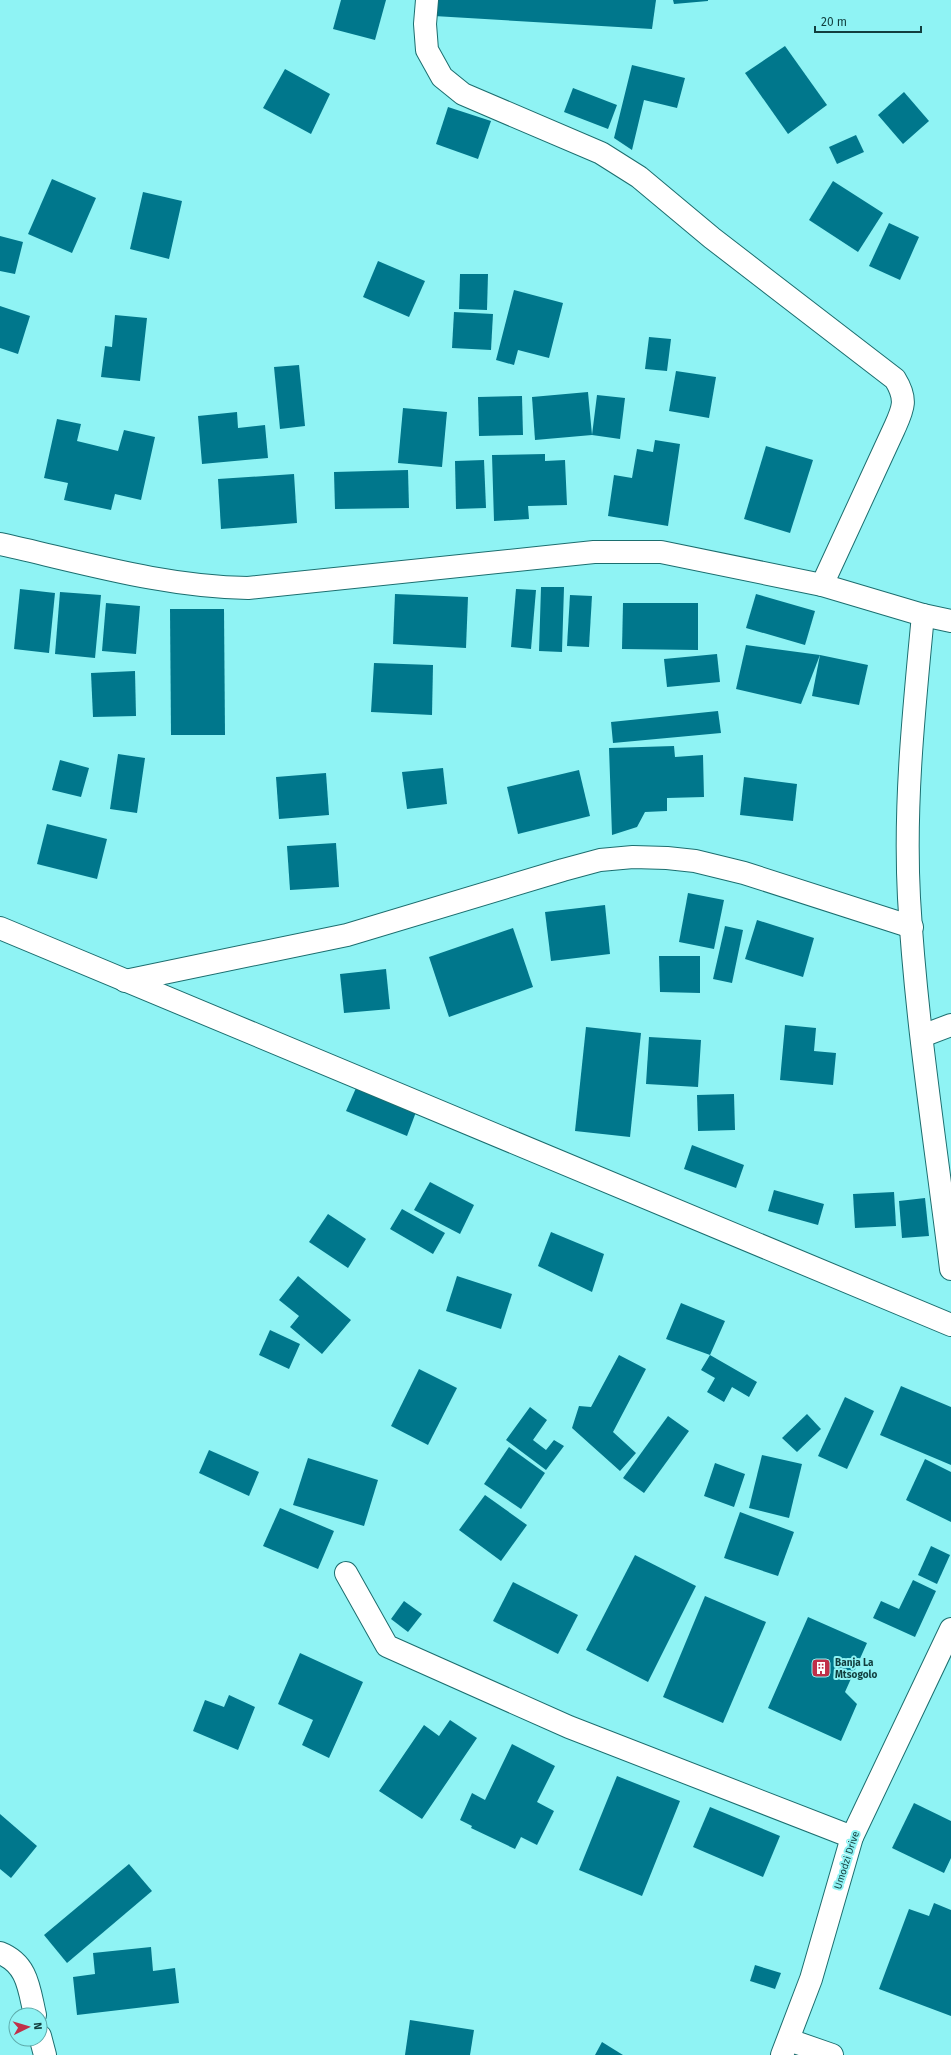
<svg xmlns="http://www.w3.org/2000/svg" width="951" height="2055" font-family="'Fira Sans',sans-serif">
<style>
.building{fill:#00778c}
.lines{fill:none;stroke-linecap:round;stroke-linejoin:round}
.street-casing{stroke:#1c6e6f;stroke-width:24}
.secondary-casing{stroke:#1c6e6f;stroke-width:24}
.street{stroke:#fff;stroke-width:22}
.secondary{stroke:#fff;stroke-width:22}
.labels{text-anchor:middle;stroke-width:4;stroke-linejoin:round;paint-order:stroke}
.poi-label{font-size:10px;font-weight:bold;fill:#123e3e;stroke:#8ff3f4;text-anchor:start}
.street-label{font-size:10px;fill:#123e3e;stroke:#8ff3f4}
</style>
<rect width="100%" height="100%" fill="#8ff3f4"/>
<g class="building">
<path d="M341 0H386L375 40 333 29Z"/>
<path d="M436 0H656L652 29 434 16Z"/>
<path d="M673 0H708V1L674 4Z"/>
<path d="M785 46 827 105 788 134 745 73Z"/>
<path d="M632 65 685 78 677 108 644 100 632 150 614 138Z"/>
<path d="M285 69 330 94 311 134 263 108Z"/>
<path d="M573 88 617 105 608 129 564 112Z"/>
<path d="M904 92 929 121 903 144 878 115Z"/>
<path d="M448 107 491 121 478 159 436 144Z"/>
<path d="M856 135 864 152 837 164 829 147Z"/>
<path d="M52 179 96 198 72 253 28 234Z"/>
<path d="M833 181 883 213 858 252 809 220Z"/>
<path d="M143 192 182 201 169 259 130 249Z"/>
<path d="M889 223 919 237 900 280 869 266Z"/>
<path d="M0 236 23 242 15 274 0 271Z"/>
<path d="M378 261 425 281 409 317 363 297Z"/>
<path d="M460 274H488L487 310 459 309Z"/>
<path d="M514 290 563 303 549 358 518 350 514 365 496 360Z"/>
<path d="M0 306 30 316 18 354 0 348Z"/>
<path d="M454 312 493 314 491 350 452 348Z"/>
<path d="M115 315 147 318 140 381 101 377 105 346 112 347Z"/>
<path d="M649 337 671 339 667 371 645 369Z"/>
<path d="M299 365 305 426 280 429 274 367Z"/>
<path d="M676 371 716 377 709 418 669 411Z"/>
<path d="M588 392 592 435 535 440 532 397Z"/>
<path d="M597 395 625 398 620 439 592 435Z"/>
<path d="M522 396 523 435 479 436 478 397Z"/>
<path d="M403 408 447 412 442 467 398 463Z"/>
<path d="M237 412 238 428 265 425 268 458 202 464 198 416Z"/>
<path d="M57 419 81 424 77 441 118 451 124 430 155 437 141 500 115 494 111 510 64 500 68 483 44 478Z"/>
<path d="M655 440 680 444 668 526 608 516 614 475 632 478 637 449 653 452Z"/>
<path d="M766 446 813 460 790 533 744 519Z"/>
<path d="M545 454V461L565 460 567 505 528 506 529 519 494 521 492 455Z"/>
<path d="M484 460 486 508 456 509 455 461Z"/>
<path d="M408 470 409 508 335 509 334 472Z"/>
<path d="M294 474 297 523 221 529 218 479Z"/>
<path d="M541 587H564L562 652 539 651Z"/>
<path d="M20 589 55 593 49 653 14 649Z"/>
<path d="M516 589 536 590 531 649 511 647Z"/>
<path d="M60 592 101 595 95 658 55 654Z"/>
<path d="M395 594 468 597 466 648 393 644Z"/>
<path d="M756 594 815 611 805 645 746 628Z"/>
<path d="M570 595 592 596 589 647 567 646Z"/>
<path d="M106 603 140 606 136 654 102 651Z"/>
<path d="M623 603H698V650L622 649Z"/>
<path d="M170 609H224L225 735H171Z"/>
<path d="M746 645 820 655 801 704 736 689Z"/>
<path d="M717 654 720 682 667 687 664 659Z"/>
<path d="M820 655 868 665 859 705 812 696Z"/>
<path d="M374 663 433 665 432 715 371 712Z"/>
<path d="M135 671 136 716 93 717 91 673Z"/>
<path d="M718 711 721 733 613 743 611 722Z"/>
<path d="M674 746 675 757 703 755 704 797 667 798V811L645 812 637 827 612 835 609 748Z"/>
<path d="M118 754 145 758 137 813 110 809Z"/>
<path d="M60 760 89 768 81 797 52 790Z"/>
<path d="M443 768 447 804 407 809 402 772Z"/>
<path d="M579 770 590 816 518 834 507 787Z"/>
<path d="M326 773 329 815 279 819 276 777Z"/>
<path d="M744 777 797 784 793 821 740 815Z"/>
<path d="M47 824 107 839 97 879 37 864Z"/>
<path d="M336 843 339 887 290 890 287 846Z"/>
<path d="M688 893 724 900 714 949 679 942Z"/>
<path d="M605 905 610 954 551 961 545 912Z"/>
<path d="M757 920 814 938 803 977 745 959Z"/>
<path d="M725 926 743 930 732 983 713 979Z"/>
<path d="M513 928 533 987 449 1017 429 957Z"/>
<path d="M659 956H700V993L660 992Z"/>
<path d="M386 969 390 1009 344 1013 340 974Z"/>
<path d="M785 1025 816 1028 814 1051 836 1053 833 1085 780 1080Z"/>
<path d="M586 1027 641 1033 630 1137 575 1131Z"/>
<path d="M649 1037 701 1040 698 1087 646 1084Z"/>
<path d="M356 1088 416 1112 407 1136 346 1111Z"/>
<path d="M734 1094 735 1130 698 1131 697 1095Z"/>
<path d="M692 1145 744 1165 736 1188 684 1169Z"/>
<path d="M430 1182 474 1205 460 1234 414 1210Z"/>
<path d="M774 1190 824 1204 818 1225 768 1211Z"/>
<path d="M894 1192 896 1226 855 1228 853 1194Z"/>
<path d="M925 1198 929 1236 902 1238 899 1201Z"/>
<path d="M402 1209 445 1233 433 1254 390 1229Z"/>
<path d="M328 1214 366 1239 348 1268 309 1242Z"/>
<path d="M551 1232 604 1254 592 1292 538 1266Z"/>
<path d="M298 1276 351 1320 322 1354 290 1327 299 1316 279 1300Z"/>
<path d="M457 1276 512 1294 501 1329 446 1311Z"/>
<path d="M681 1303 725 1321 710 1355 757 1382 749 1397 732 1387 724 1402 707 1392 715 1378 701 1370 710 1355 666 1339Z"/>
<path d="M270 1330 300 1344 289 1369 259 1355Z"/>
<path d="M619 1355 646 1369 613 1432 636 1453 620 1471 572 1428 579 1406 591 1407Z"/>
<path d="M419 1369 457 1388 428 1445 391 1426Z"/>
<path d="M901 1386 951 1407V1465L880 1435Z"/>
<path d="M845 1397 874 1411 847 1469 818 1456Z"/>
<path d="M530 1407 547 1420 533 1440 546 1450 554 1440 564 1446 546 1470 506 1440Z"/>
<path d="M807 1414 821 1429 797 1452 782 1438Z"/>
<path d="M668 1416 689 1431 644 1493 623 1478Z"/>
<path d="M509 1447 545 1473 521 1509 484 1484Z"/>
<path d="M209 1450 259 1472 249 1496 199 1473Z"/>
<path d="M762 1455 802 1464 789 1518 749 1508Z"/>
<path d="M308 1458 378 1480 364 1526 293 1505Z"/>
<path d="M925 1459 951 1472V1522L906 1500Z"/>
<path d="M715 1463 745 1474 734 1507 704 1496Z"/>
<path d="M485 1495 527 1525 501 1561 459 1530Z"/>
<path d="M280 1508 334 1531 318 1569 263 1546Z"/>
<path d="M740 1512 794 1532 778 1576 724 1558Z"/>
<path d="M931 1546 950 1555 937 1584 918 1575Z"/>
<path d="M635 1555 696 1586 648 1682 586 1650Z"/>
<path d="M913 1580 936 1591 915 1637 873 1618 881 1601 899 1609Z"/>
<path d="M513 1582 578 1615 558 1654 493 1621Z"/>
<path d="M705 1596 766 1622 723 1723 663 1697Z"/>
<path d="M404 1601 422 1614 408 1632 391 1619Z"/>
<path d="M808 1617 867 1643 845 1692 857 1704 841 1741 768 1708Z"/>
<path d="M300 1653 363 1682 329 1758 302 1745 313 1720 278 1704Z"/>
<path d="M229 1695 255 1707 238 1750 193 1731 205 1700 224 1707Z"/>
<path d="M450 1720 477 1738 422 1819 379 1791 424 1725 439 1736Z"/>
<path d="M512 1744 555 1766 537 1802 554 1811 537 1845 521 1837 515 1849 471 1828 472 1826 460 1820 472 1793 485 1800Z"/>
<path d="M617 1776 680 1801 642 1896 579 1870Z"/>
<path d="M914 1803 951 1821V1858L944 1873 892 1848Z"/>
<path d="M710 1807 780 1836 763 1877 693 1847Z"/>
<path d="M0 1814 37 1846 11 1878 0 1869Z"/>
<path d="M129 1864 152 1891 67 1963 44 1935Z"/>
<path d="M934 1903 951 1910V2016L879 1989 909 1909 929 1916Z"/>
<path d="M151 1947 153 1971 175 1968 179 2003 77 2015 73 1977 95 1974 93 1953Z"/>
<path d="M755 1965 781 1973 775 1989 750 1981Z"/>
<path d="M410 2020 474 2030 470 2055H405Z"/>
<path d="M602 2042 623 2055H595Z"/>
</g>
<g class="lines">
<g class="street-casing">
<g id="street">
<path d="M427 0 425 24 427 50 442 77 463 94 601 153 639 177 712 238 895 379C908 400 903 409 894 429L822 585"/>
<path d="M0 544C82 562 164 587 248 588L594 552H661L822 585 923 615 951 621"/>
<path d="M923 615C914 709 904 804 909 898 916 1022 936 1146 951 1269"/>
<path d="M125 981 347 935 563 870 600 860 633 857 667 858 695 861 744 873 912 927"/>
<path d="M922 1036 951 1025"/>
<path d="M346 1573 387 1646 569 1727 852 1837"/>
<path d="M0 1953C28 1964 29 1989 35 2015"/>
<path d="M40 2036 45 2055"/>
<path d="M789 2040 832 2055"/>
<path d="M782 2055 811 1979 852 1837 951 1629"/>
</g>
</g>
<g class="secondary-casing">
<path id="secondary" d="M0 928 951 1325"/>
</g>
<use href="#street" class="street"/>
<use href="#secondary" class="secondary"/>
</g>
<defs>
<g id="building-square" transform="scale(1)"><rect x="-9" y="-9" width="18" height="18" rx="4" fill="#c03049" stroke="#8ff3f4"/><path d="M-4-6H4V6H1V3H-1V6H-4ZM-2.5-4.3h1.7v1.8h-1.7ZM.8-4.3h1.7v1.8H.8ZM-2.5-1h1.7V.8h-1.7ZM.8-1h1.7V.8H.8Z" fill="#fff"/></g>
</defs>
<g fill-rule="evenodd">
<use href="#building-square" x="821" y="1668"/>
</g>
<g class="labels">
<g class="poi-label">
<text x="835" y="1666">Banja La<tspan x="835" dy="12">Mtsogolo</tspan></text>
</g>
<g class="street-label">
<text transform="translate(846 1860) rotate(-72)" y="4">Umodzi Drive</text>
</g>
</g>
<g transform="translate(28 2027) rotate(85)"><circle r="19" fill="#8ff3f4" stroke="#5dabab"/>
<path d="M0-3L7 15L0 10L-7 15Z" fill="#c03049"/>
<text y="-6" font-size="11" font-weight="bold" text-anchor="middle" fill="#123e3e">N</text>
</g>
<path d="M815 26v6h106v-6" fill="none" stroke="#123e3e" stroke-width="2"/>
<text x="821" y="26" font-size="12" fill="#123e3e" stroke="#8ff3f4" stroke-width="3" paint-order="stroke">20 m</text>
</svg>
